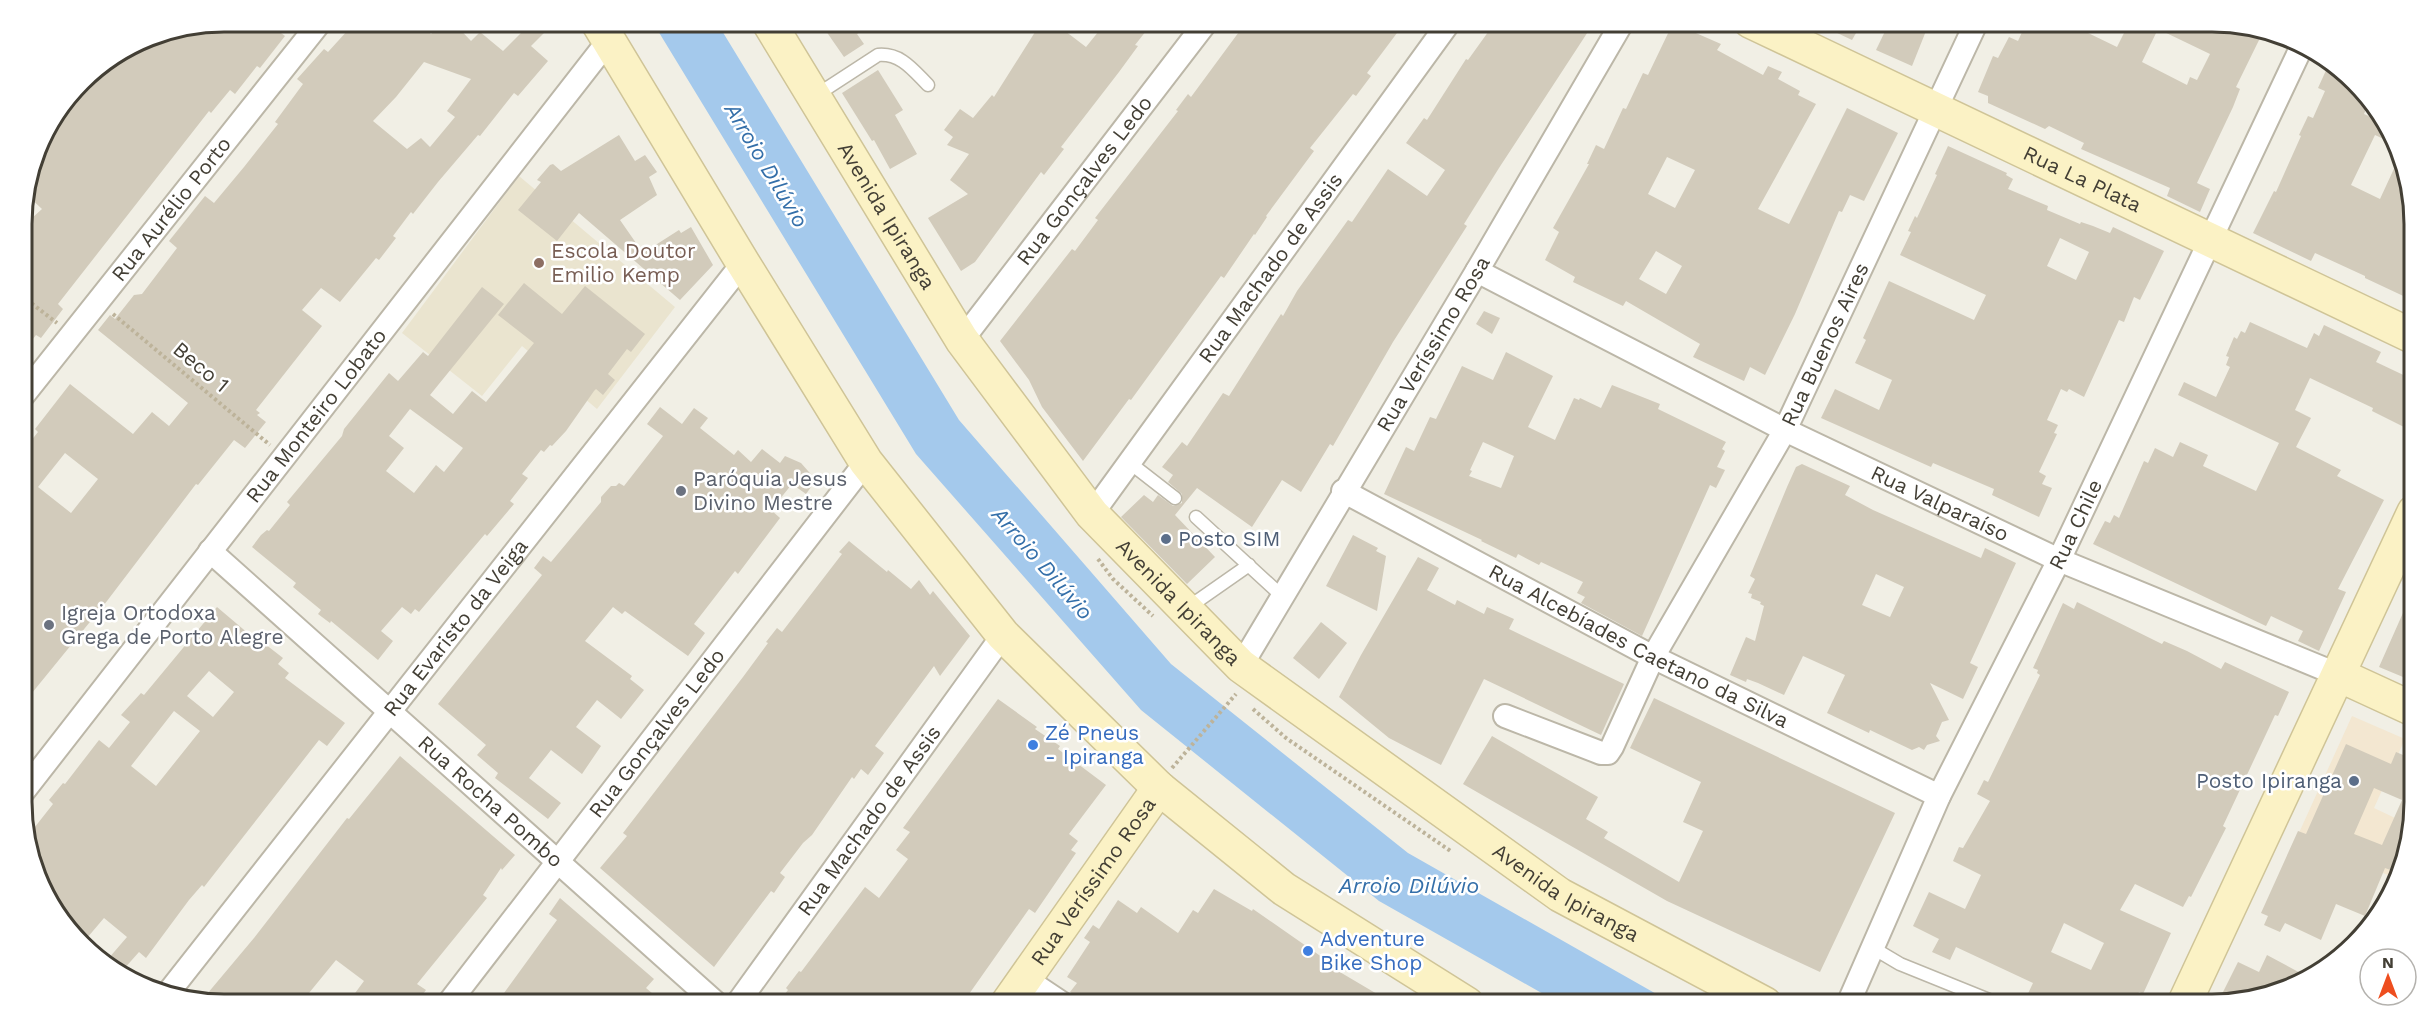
<svg xmlns="http://www.w3.org/2000/svg" width="2436" height="1025" font-family="'Work Sans',sans-serif">
<style>
.commercial{fill:#f3e7d1}
.education{fill:#eae4cf}
.water{fill:#a4c9ec}
.building{fill:#d2cbbb;fill-rule:evenodd}
.lines{fill:none;stroke-linecap:round;stroke-linejoin:round}
.lane-casing{stroke:#bcb7a8;stroke-width:15}
.street-casing{stroke:#bcb7a8;stroke-width:26}
.secondary-casing{stroke:#cfc497;stroke-width:36}
.path{stroke:#bdb39a;stroke-width:4;stroke-dasharray:3 3;stroke-linecap:butt}
.lane{stroke:#fff;stroke-width:12}
.street{stroke:#fff;stroke-width:22}
.secondary{stroke:#fbf2c5;stroke-width:33}
.education-dot{fill:#8d6e63;stroke:#fff;stroke-width:2}
.worship-dot{fill:#6b7280;stroke:#fff;stroke-width:2}
.service-dot{fill:#5c6f8a;stroke:#fff;stroke-width:2}
.shop-dot{fill:#3f7fe0;stroke:#fff;stroke-width:2}
.labels{text-anchor:middle;stroke-width:5;stroke-linejoin:round;paint-order:stroke}
.street-label{font-size:21px;fill:#433f35;stroke:#fff}
.education-label{font-size:21px;fill:#785e54;stroke:#fff;text-anchor:start}
.worship-label{font-size:21px;fill:#5b616d;stroke:#fff;text-anchor:start}
.service-label{font-size:21px;fill:#4e5e75;stroke:#fff;text-anchor:start}
.shop-label{font-size:21px;fill:#366cbe;stroke:#fff;text-anchor:start}
.water-label{font-size:22px;font-style:italic;fill:#346fa9;stroke:#fff}
.rim{fill:none;stroke:#433f35;stroke-width:3}
</style>
<rect width="100%" height="100%" fill="#f1efe5"/>
<path class="commercial" d="M2352 716 2405 739 2374 808 2410 825 2406 845 2392 877 2298 835Z"/>
<path class="education" d="M519 176 675 307 597 409 522 346 482 396 402 333Z"/>
<path class="water" d="M652 21H716L959 420 1171 664 1408 853 1674 1004H1561L1379 901 1141 710 916 454Z"/>
<g class="building">
<path d="M224 21H292L281 33 285 36 260 68 257 66 235 94 230 90 211 113 209 111 58 304 63 309 41 338 36 335 22 353 21 228 42 209 26 194 42 134 83 80 97 67 104 63 107 66 125 49 147 36Z"/>
<path d="M339 21H393L404 32 418 21 431 34 445 21H452L471 41 480 32 503 51 533 21H556L531 46 548 61 518 96 514 93 480 136 478 135 438 182 413 214 411 212 393 236 396 238 379 260 376 258 340 302 321 288 302 310 322 326 256 410 260 413 257 415 266 422 245 448 234 440 198 485 196 484 107 601 23 704 22 452 38 432 35 429 70 384 133 434 152 412 169 426 188 403 98 330 110 315 115 319 134 295 142 294 177 248 169 241 205 196 214 203 244 167 278 124 275 122 303 84 297 79 324 49 328 52 348 30ZM424 62 471 79 447 111 455 117 430 147 421 138 407 149 373 121 396 97ZM65 453 98 479 71 513 38 487Z"/>
<path d="M819 21H878L857 34 864 44 844 57Z"/>
<path d="M1042 21H1052L1086 47 1107 21H1154L1135 45 1138 46 1119 72 1061 147 1064 149 1044 175 1041 172 975 262 961 271 928 218 968 194 950 180 969 154 947 145 953 137 944 130 960 109 973 118 992 95 994 97Z"/>
<path d="M1247 21H1406L1367 73 1371 76 1356 96 1353 94 1310 148 1314 151 1266 216 1267 217 1255 235 1254 234 1224 278 1221 276 1131 400 1129 399 1083 461 1042 407 1029 380 1000 341 1072 249 1075 251 1098 220 1095 218 1178 111 1176 110 1188 94 1191 97Z"/>
<path d="M1496 21H1595L1499 168 1464 224 1467 226 1393 342 1333 446 1330 444 1301 492 1282 480 1252 527 1197 488 1175 515 1215 557 1187 584 1121 517 1144 495 1153 502 1158 495 1173 506 1182 503V494L1168 482 1173 475 1162 467 1182 442 1187 446 1223 393 1229 396 1281 314 1283 316 1297 291 1348 220 1352 222 1388 169 1427 196 1445 170 1406 143 1424 118 1427 120 1466 59 1468 60Z"/>
<path d="M1812 21H1863L1852 40Z"/>
<path d="M1890 21H1930L1912 66 1876 50Z"/>
<path d="M2027 21H2092L2086 32 2117 47 2130 21H2212L2244 27 2261 36 2236 87 2240 89 2233 107 2197 183 2210 189 2200 212 2167 196 2170 188 2081 149 2084 143 2049 126 2045 129 1988 103V96L1978 92 1993 56 1998 58 2009 37 2018 41ZM2158 29 2210 54 2197 80 2190 77 2187 85 2142 62Z"/>
<path d="M1673 23 1721 44 1717 50 1763 75 1768 66 1782 72 1778 79 1800 91 1798 95 1816 104 1758 209 1789 224 1847 108 1898 133 1864 201 1850 195 1842 212 1839 211 1795 314 1765 375 1750 367 1744 381 1693 357 1700 344 1626 301 1623 306 1573 282 1575 277 1545 260 1559 232 1553 228 1589 164H1587L1596 145 1604 149 1623 108 1626 109 1643 73 1648 75ZM1667 157 1695 170 1675 208 1648 194ZM1656 251 1682 266 1666 294 1639 279Z"/>
<path d="M2328 66 2371 98 2364 114 2382 122 2390 142 2375 135 2351 185 2380 199 2398 160 2413 198 2414 301 2365 278V276L2315 253 2311 261 2253 233 2274 191 2276 192 2301 136 2299 135 2308 116 2313 118 2325 91 2318 88Z"/>
<path d="M878 70 903 110 895 115 917 154 890 169 874 140 872 141 842 93Z"/>
<path d="M619 135 635 161 645 155 657 172 649 177 657 195 620 220 643 253 679 230 681 233 691 227 713 265 680 300 579 213 557 241 518 210 541 182 537 180 550 165 553 164 561 171Z"/>
<path d="M1948 146 2007 173 2006 175 2013 179 2008 189 2048 206 2047 210 2080 224 2081 222 2093 226 2110 233 2113 227 2164 251 2140 300 2134 297 2124 322 2119 320 2084 397 2069 389 2067 392 2061 389 2047 420 2058 425 2054 433 2057 434 2039 472 2046 476 2042 484 2052 488 2039 517 1992 495 1994 489 1933 463 1931 467 1821 418 1835 389 1879 410 1892 380 1855 363 1866 340 1863 338 1889 281 1974 320 1986 295 1900 255 1911 232 1908 231 1915 216 1917 218 1937 175 1935 174ZM2060 238 2089 252 2076 280 2047 266Z"/>
<path d="M524 283 562 314 585 286 645 334 631 352 627 349 608 374 615 380 603 395 596 389 594 391 566 431 552 446 550 445 544 452 541 450 522 474 528 478 510 501 514 504 487 536 485 534 419 612 415 609 411 614 402 607 381 631 393 641 378 660 331 621 330 623 318 614 321 610 293 587 296 583 252 547 261 535 267 530 269 531 290 505 287 502 342 436 344 429 389 373 398 381 423 352 428 356 482 287 504 304 430 395 453 414 472 391 486 402 534 343 498 315ZM410 409 463 448 444 472 436 465 414 493 386 471 404 448 389 436Z"/>
<path d="M1484 311 1500 318 1492 334 1476 324Z"/>
<path d="M2250 322 2307 348 2314 333 2319 336 2324 325 2381 352 2376 362 2414 380 2405 403 2414 408V432L2372 411 2373 408 2310 378 2295 410 2311 418 2296 447 2341 470 2337 476 2384 500 2338 589 2346 592 2319 651 2298 641 2303 631 2271 616 2266 626 2093 544 2105 521 2110 523 2114 515 2119 518 2144 461 2148 463 2155 448 2173 457 2180 442 2208 455 2203 466 2256 491 2279 443 2178 395 2184 382 2216 397 2230 367 2226 365 2229 357 2226 356 2234 337 2237 339 2241 331 2245 333Z"/>
<path d="M1506 352 1553 376 1528 427 1555 440 1574 398 1579 400 1580 398 1601 408 1612 385 1660 404 1658 409 1726 442 1722 449 1725 451 1717 467 1725 470 1716 488 1710 485 1642 636 1581 603 1585 597 1577 593 1583 582 1541 562 1539 565 1518 554 1516 558 1481 541 1482 540 1384 494 1406 447 1414 451 1430 417 1436 419 1462 366 1493 380ZM1483 442 1514 456 1501 488 1469 476 1472 471 1470 470Z"/>
<path d="M660 407 682 424 694 408 708 418 700 428 734 455 738 450 751 462 762 449 780 463 785 456 801 463 816 480 806 494 792 484 771 510 780 518 738 574 735 571 694 624 705 633 688 656 625 611 622 614 613 607 585 641 632 676 630 679 644 690 621 719 597 700 576 727 601 746 582 774 551 750 529 778 561 803 548 819 495 778 498 773 477 755 486 745 438 704 542 575 534 568 543 556 551 562 601 502V497L611 486H616L619 483 624 486 663 436 647 424Z"/>
<path d="M1802 464 1850 486 1845 495 1873 510 1981 558 1985 548 2016 563 1970 663 1978 667 1963 699 1930 683 1949 720 1942 722 1936 736 1940 741 1927 745 1924 750 1919 747 1912 750 1870 730 1869 733 1827 713 1845 675 1803 656 1784 695 1758 683 1747 679 1746 682 1730 675 1746 637 1755 641 1764 606 1760 604 1761 602 1751 598 1752 594 1748 593 1755 579 1750 576 1787 487 1796 467ZM1876 574 1904 587 1890 617 1862 605Z"/>
<path d="M1353 535 1378 548 1376 551 1386 556 1377 611 1326 586Z"/>
<path d="M849 541 887 572 888 570 911 589 919 580 930 595 933 591 970 636 940 676 934 666 875 746 884 753 868 775 861 769 854 779 852 777 812 835 803 843 780 873 785 877 774 893 771 891 714 967 600 868 627 836 623 833 743 677 768 643 766 642 777 628 782 632 842 554 839 552Z"/>
<path d="M1418 557 1439 568 1427 590 1455 605 1457 600 1484 614 1487 607 1514 619 1509 629 1624 684 1601 735 1484 679 1441 765 1389 738 1339 697 1361 655Z"/>
<path d="M2414 588V624L2415 682 2379 667Z"/>
<path d="M2077 602 2162 644 2164 641 2187 651 2221 669 2225 662 2289 692 2278 716 2275 715 2223 826 2226 828 2191 897 2189 896 2183 907 2135 884 2120 910 2171 933 2143 994 2139 992 2134 1004H2023L2033 983 1956 947 1950 960 1932 952 1939 939 1913 926 1929 892 1965 909 1981 875 1953 861 1959 847 1963 848 1990 801 1977 794 1984 780 1988 782 2040 675 2037 673 2038 670 2033 668 2063 603 2074 609ZM2064 923 2104 943 2091 970 2051 952Z"/>
<path d="M217 607 263 646 265 644 283 658 278 664 289 673 285 678 345 723 327 746 319 740 204 887 202 885 189 900 146 958 139 952 123 970 108 959 127 937 104 918 87 938H81L63 925 27 837 53 804 49 800 63 783 65 784 99 740 109 748 130 722 121 715 141 693 144 695ZM209 671 234 692 213 717 187 696ZM174 711 200 731 156 786 131 766Z"/>
<path d="M1321 622 1347 643 1319 679 1293 658Z"/>
<path d="M1654 698 1895 813 1820 972 1667 901 1463 784 1492 736 1598 797 1586 819 1608 832 1604 838 1679 882 1703 831 1683 822 1701 782 1630 748Z"/>
<path d="M998 699 1037 727 1035 729 1060 746 1058 749 1106 785 1069 834 1078 841 1071 850 1076 853 1035 913 1029 909 962 1004H777L788 990 786 988 799 971 801 972 865 887 879 898 908 859 896 850 910 832 903 828Z"/>
<path d="M2346 744 2391 764 2396 752 2415 760V801L2405 852 2396 872 2385 868 2365 916 2336 904 2321 940 2285 923 2280 932 2264 925 2268 916 2261 913 2298 831 2306 834ZM2374 788 2402 800 2382 845 2354 834Z"/>
<path d="M400 756 515 855 502 870 501 868 483 895 487 898 417 984 426 990 417 1002 415 1004H347L364 981 336 960 300 1004H224L202 1000 254 938 347 818 349 819Z"/>
<path d="M1214 889 1252 911 1253 909 1329 962 1328 965 1394 1004H1106L1102 1001 1100 1004H1087L1070 992 1077 983 1067 977 1090 942 1084 938 1093 925 1099 929 1118 900 1137 913 1141 907 1178 933 1193 910 1198 913Z"/>
<path d="M560 898 654 979 646 988 665 1004H496L557 920 549 914Z"/>
<path d="M2267 955 2306 976 2225 1004H2217L2238 962 2259 972Z"/>
</g>
<g class="lines">
<g class="lane-casing">
<g id="lane">
<path d="M815 96 878 55C901 53 913 70 928 85"/>
<path d="M1130 463 1175 498"/>
<path d="M1196 517 1282 596"/>
<path d="M1186 609 1249 565"/>
<path d="M1873 948 1900 964 1999 1004"/>
</g>
</g>
<g class="street-casing">
<g id="street">
<path id="s1" d="M1477 271 1785 430 2059 560 2339 675"/>
<path id="s2" d="M962 340 1207 21"/>
<path id="s3" d="M22 397 321 21"/>
<path id="s4" d="M1343 491 1653 657 1939 796"/>
<path id="s5" d="M1092 514 1450 21"/>
<path id="s6" d="M210 551 717 1004"/>
<path id="s7" d="M1241 666 1477 271 1623 21"/>
<path id="s8" d="M1505 716 1601 753H1608L1612 747 1653 657 1785 430 1977 21"/>
<path id="s9" d="M23 792 609 40"/>
<path d="M1024 978 1063 1004"/>
<path id="s10" d="M168 993 743 263"/>
<path id="s11" d="M448 1004 866 462"/>
<path id="s12" d="M737 1004 1003 635"/>
<path id="s13" d="M1848 1004 1939 796 2059 560 2302 46"/>
</g>
</g>
<g class="secondary-casing">
<g id="secondary">
<path d="M597 21 743 263 866 462 1003 635 1159 788 1284 889 1467 1004"/>
<path id="s14" d="M768 21 962 340 1092 514 1241 666 1560 895 1765 1004"/>
<path id="s15" d="M1750 21 2414 337"/>
<path d="M2339 675 2415 710"/>
<path id="s16" d="M1007 1004 1159 788"/>
<path d="M2184 1004 2414 512"/>
</g>
</g>
<g class="path">
<path d="M738 21 744 31"/>
<path d="M22 296 57 323"/>
<path d="M113 314 270 445"/>
<path d="M1098 559 1113 579 1153 616"/>
<path d="M1253 709 1286 738 1452 852"/>
<path d="M1172 768 1236 694"/>
</g>
<use href="#lane" class="lane"/>
<use href="#street" class="street"/>
<use href="#secondary" class="secondary"/>
</g>
<circle class="education-dot" cx="539" cy="263" r="6"/>
<g class="worship-dot">
<circle cx="681" cy="491" r="6"/>
<circle cx="49" cy="625" r="6"/>
</g>
<g class="service-dot">
<circle cx="1166" cy="539" r="6"/>
<circle cx="2354" cy="781" r="6"/>
</g>
<g class="shop-dot">
<circle cx="1033" cy="745" r="6"/>
<circle cx="1308" cy="951" r="6"/>
</g>
<g class="labels">
<g class="street-label">
<text dy="7" stroke="none"><textPath href="#s15" startOffset="368">Rua La Plata</textPath></text>
<text dy="7" stroke="none"><textPath href="#s2" startOffset="201">Rua Gonçalves Ledo</textPath></text>
<text dy="7" stroke="none"><textPath href="#s3" startOffset="240">Rua Aurélio Porto</textPath></text>
<text dy="7" stroke="none"><textPath href="#s14" startOffset="228">Avenida Ipiranga</textPath></text>
<text dy="7" stroke="none"><textPath href="#s5" startOffset="304">Rua Machado de Assis</textPath></text>
<text dy="7" stroke="none"><textPath href="#s7" startOffset="375">Rua Veríssimo Rosa</textPath></text>
<text dy="7" stroke="none"><textPath href="#s8" startOffset="573">Rua Buenos Aires</textPath></text>
<text transform="translate(201 367) rotate(40)" y="7">Beco 1</text>
<text dy="7" stroke="none"><textPath href="#s9" startOffset="477">Rua Monteiro Lobato</textPath></text>
<text dy="7" stroke="none"><textPath href="#s1" startOffset="518">Rua Valparaíso</textPath></text>
<text dy="7" stroke="none"><textPath href="#s13" startOffset="531">Rua Chile</textPath></text>
<text dy="7" stroke="none"><textPath href="#s14" startOffset="714">Avenida Ipiranga</textPath></text>
<text dy="7" stroke="none"><textPath href="#s10" startOffset="465">Rua Evaristo da Veiga</textPath></text>
<text dy="7" stroke="none"><textPath href="#s4" startOffset="334">Rua Alcebíades Caetano da Silva</textPath></text>
<text dy="7" stroke="none"><textPath href="#s11" startOffset="342">Rua Gonçalves Ledo</textPath></text>
<text dy="7" stroke="none"><textPath href="#s6" startOffset="376">Rua Rocha Pombo</textPath></text>
<text dy="7" stroke="none"><textPath href="#s12" startOffset="226">Rua Machado de Assis</textPath></text>
<text dy="7" stroke="none"><textPath href="#s16" startOffset="150">Rua Veríssimo Rosa</textPath></text>
<text dy="7" stroke="none"><textPath href="#s14" startOffset="1200">Avenida Ipiranga</textPath></text>
</g>
<g class="education-label">
<text x="551" y="258">Escola Doutor<tspan x="551" dy="24">Emilio Kemp</tspan></text>
</g>
<g class="worship-label">
<text x="693" y="486">Paróquia Jesus<tspan x="693" dy="24">Divino Mestre</tspan></text>
<text x="61" y="620">Igreja Ortodoxa<tspan x="61" dy="24">Grega de Porto Alegre</tspan></text>
</g>
<g class="service-label">
<text x="1178" y="546">Posto SIM</text>
<text x="2342" y="788" text-anchor="end">Posto Ipiranga</text>
</g>
<g class="shop-label">
<text x="1045" y="740">Zé Pneus<tspan x="1045" dy="24">- Ipiranga</tspan></text>
<text x="1320" y="946">Adventure<tspan x="1320" dy="24">Bike Shop</tspan></text>
</g>
<g class="water-label">
<text transform="translate(767 165) rotate(59)" y="8">Arroio Dilúvio</text>
<text transform="translate(1043 563) rotate(49)" y="8">Arroio Dilúvio</text>
<text x="1409" y="893">Arroio Dilúvio</text>
</g>
</g>
<path d="M0 0H2436V1025H0ZM224 32H2212A192 192 0 0 1 2404 224V802A192 192 0 0 1 2212 994H224A192 192 0 0 1 32 802V224A192 192 0 0 1 224 32Z" fill="#fff" fill-rule="evenodd"/>
<path class="rim" d="M224 32H2212A192 192 0 0 1 2404 224V802A192 192 0 0 1 2212 994H224A192 192 0 0 1 32 802V224A192 192 0 0 1 224 32Z"/>
<g transform="translate(2388 977)"><circle r="28" fill="#ffffff" stroke="#b4b2ae" stroke-width="1.5"/>
<path d="M0-4.5L10 22L0 15L-10 22Z" fill="#ee4e1f"/>
<text y="-9" font-size="16" font-weight="bold" text-anchor="middle" fill="#433f35">N</text>
</g>
</svg>
